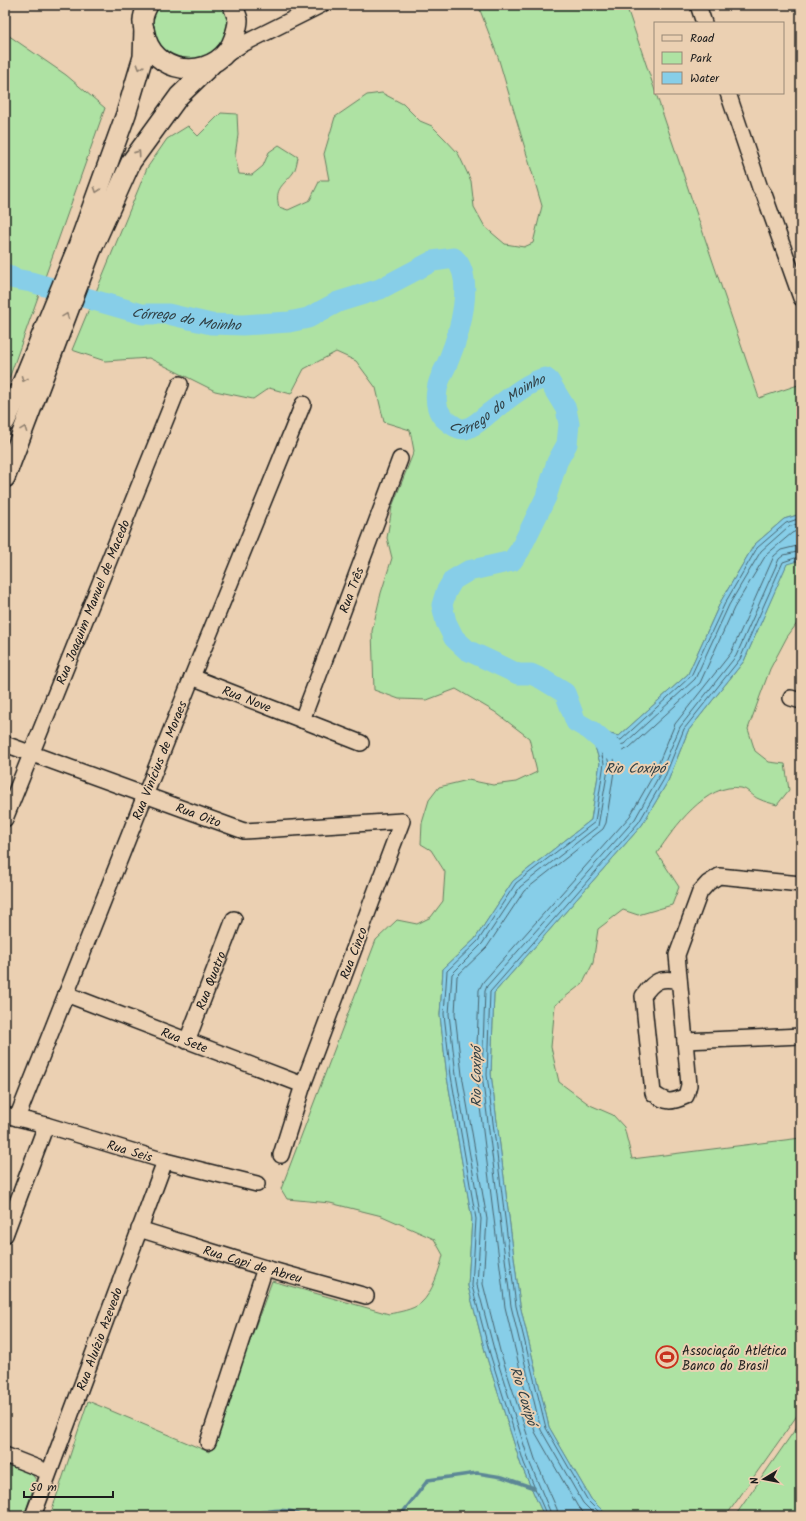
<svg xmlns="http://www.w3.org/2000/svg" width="806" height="1521" font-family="Kalam,sans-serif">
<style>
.green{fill:#aee2a3;stroke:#657f60}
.water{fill:#87cee8;stroke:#5c8796}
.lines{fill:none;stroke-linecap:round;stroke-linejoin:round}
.shore{stroke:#47636e;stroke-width:1}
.stream{stroke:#5c8796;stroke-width:3.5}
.river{stroke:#87cee8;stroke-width:21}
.minor-casing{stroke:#1c1c1c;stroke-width:18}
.major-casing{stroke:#1c1c1c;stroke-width:22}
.minor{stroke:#ebd0b2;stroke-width:15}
.major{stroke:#ebd0b2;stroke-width:19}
.oneway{stroke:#8e7f6e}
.labels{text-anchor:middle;stroke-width:4;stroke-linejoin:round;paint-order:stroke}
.street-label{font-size:13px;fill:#1c1c1c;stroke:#ebd0b2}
.poi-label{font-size:13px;fill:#1c1c1c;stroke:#ebd0b2;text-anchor:start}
.water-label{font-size:14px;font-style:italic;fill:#314045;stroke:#ebd0b2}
</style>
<rect width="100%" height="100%" fill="#ebd0b2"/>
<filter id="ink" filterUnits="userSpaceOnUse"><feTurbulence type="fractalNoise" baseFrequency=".025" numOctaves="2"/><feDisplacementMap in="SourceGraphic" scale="8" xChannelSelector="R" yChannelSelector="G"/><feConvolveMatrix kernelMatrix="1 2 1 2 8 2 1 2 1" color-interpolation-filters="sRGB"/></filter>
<g filter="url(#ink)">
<g class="green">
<path d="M151 5H229L232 19 224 46 202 62 175 61 154 43Z"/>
<path d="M478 5H626L759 398 801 384V514L784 519 754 545 721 601 688 674 619 736 590 730 600 763 591 820 513 881 475 939 443 969 440 1015 447 1077 472 1219 468 1286 486 1355 521 1465 544 1516H50L88 1401 209 1452 272 1281 389 1314C398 1312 413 1310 421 1303 432 1294 440 1268 443 1255L434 1239 382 1216 330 1203 287 1199 281 1189 376 940 397 920 417 924 431 917 443 901 445 872 431 850 421 844 422 823 429 800 439 787 468 780 493 785 516 782 537 772 529 738 495 712 456 689 427 700 399 699 374 690 372 631 381 593 392 558 387 538 392 507 414 451 410 430 384 422 376 388 356 361 336 352 304 369 291 394 269 388 253 399 215 391 149 358 105 361 72 350 147 168 167 139 188 126 198 136 221 113 237 114 238 135 235 156 239 174 252 175 263 166 269 152 279 145 298 157C297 162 296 169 293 173 283 186 274 188 279 207L288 210 310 200 320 180H329L324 154 335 117 367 95 382 93 403 104 420 121 432 126 444 138 458 153 471 181 474 207 485 227 505 244 524 247 533 243 542 206 498 57Z"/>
<path d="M5 33 66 75 105 108 6 387Z"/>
<path d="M801 560V618L787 637 770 669 748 729 755 751 769 762 785 764 789 790 777 805C771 803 765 802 759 799 753 797 748 789 741 788 706 782 674 828 657 853L679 887 672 905 638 915 623 910 598 929 593 963 583 983 555 1005 551 1047 559 1082 590 1105 613 1115 624 1127 632 1159 801 1138V1410L726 1516H608L591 1499 549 1427 520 1305 491 1074 494 993 642 825 668 781 688 731 744 661 787 563Z"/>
<path d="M801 1421V1516H735Z"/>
<path d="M5 1464 32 1474 36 1480 24 1516H5Z"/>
</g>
<path class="water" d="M801 514V560L787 564 744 661 688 731 668 781 642 825 494 993 491 1074 520 1305 549 1427 591 1499 608 1516H544L521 1465 486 1355 468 1286 472 1219 447 1077 440 1015 443 969 475 939 513 881 591 820 600 763 590 730 619 736 688 674 721 601 754 545 784 519Z"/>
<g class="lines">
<g class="shore">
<path d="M547 1516 524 1463 490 1354 472 1286 476 1219 451 1076 444 1014 447 971 478 941 516 883 595 822 604 763 597 737 621 740 691 676 725 603 757 548 786 523 801 518"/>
<path d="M552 1516 529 1461 495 1353 477 1285 481 1219 456 1075 449 1014 452 974 482 944 520 887 598 826 609 764 604 744 619 745 624 744 695 679 729 605 761 551 788 527 801 523"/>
<path d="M558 1516 557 1509 535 1459 500 1351 483 1284 487 1219 462 1075 455 1014 457 976 487 947 524 891 603 829 606 823 615 765 613 752 622 751 629 748 700 683 734 608 766 555 792 533 801 529"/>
<path d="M587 1516 578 1507 535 1432 505 1307 476 1075 479 990 483 982 630 816 654 774 675 724 731 653 774 556 781 550 801 545"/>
<path d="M596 1516 583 1503 541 1430 511 1306 482 1075 485 991 487 986 635 819 659 776 680 727 736 656 779 559 784 555 801 551"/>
<path d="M603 1516 588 1501 546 1428 516 1306 487 1075 490 992 639 822 664 779 684 729 740 659 783 562 801 556"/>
</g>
<g class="stream">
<path d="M240 1516C258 1514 286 1504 301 1516"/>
<path d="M396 1516 403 1512 428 1480 477 1473 502 1477 534 1488"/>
</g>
<path class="river" id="s1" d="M5 274 15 279 31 282 142 314H168L211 324 243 325 289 322 308 318 338 302 380 289 433 261 454 258C476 278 459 335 449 359 445 370 438 379 437 390 435 401 437 413 446 420 451 424 458 430 465 429 474 427 482 419 488 414 503 403 527 382 545 378L549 381 566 409 569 424 567 444 557 462 546 497 520 550 512 561 468 571 453 580 446 592 442 605 446 622 454 638 467 650 518 674H531L542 679 565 693 576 722 590 730 612 749"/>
<g class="minor-casing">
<g id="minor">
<path d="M698 5 704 23"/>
<path d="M224 56 241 45 321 5"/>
<path d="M728 93 760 188 764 194 801 298"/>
<path id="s2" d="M192 677 361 743"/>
<path d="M791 698 801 701"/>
<path id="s3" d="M302 720 400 459"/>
<path id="s4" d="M5 744 244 831 402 821 303 1085 281 1155"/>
<path id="s5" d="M5 819 180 384"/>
<path d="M801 884 719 876 708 883 700 892 677 955 685 1041 801 1036"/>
<path d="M679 981C661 977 654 980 643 996L653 1093C666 1103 671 1103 686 1096L689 1085 685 1041"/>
<path id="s6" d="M66 994 303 1085"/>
<path id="s7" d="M187 1041 234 919"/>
<path id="s8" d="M5 1115 46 1125 165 1161 257 1184"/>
<path id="s9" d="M17 1118 192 677 303 404"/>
<path id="s10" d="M139 1229 265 1268 366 1296"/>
<path d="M5 1235 46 1125"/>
<path d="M208 1442 265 1268"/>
<path d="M5 1455 48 1472"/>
<path id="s11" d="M33 1516 165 1161"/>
</g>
</g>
<g class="major-casing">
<g id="major">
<path d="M148 5C146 9 143 15 143 20 142 25 145 32 146 38 159 80 221 78 234 38 236 32 238 25 238 20 237 15 234 10 233 5"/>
<path d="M5 422 14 403 78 246 126 114 143 57 144 29"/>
<path d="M5 478 91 251 131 162 179 96 211 65"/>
</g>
</g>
<use href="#minor" class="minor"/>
<use href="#major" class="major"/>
</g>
<defs><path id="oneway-chevron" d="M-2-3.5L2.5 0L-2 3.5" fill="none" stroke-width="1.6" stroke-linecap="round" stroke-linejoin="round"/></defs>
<g class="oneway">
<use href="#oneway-chevron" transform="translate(140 67) rotate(107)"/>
<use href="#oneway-chevron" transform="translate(138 153) rotate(-55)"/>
<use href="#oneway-chevron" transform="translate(97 190) rotate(109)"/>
<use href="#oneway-chevron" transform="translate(66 316) rotate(-69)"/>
<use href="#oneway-chevron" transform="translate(24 379) rotate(112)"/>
<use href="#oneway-chevron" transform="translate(24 429) rotate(-69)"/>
</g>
</g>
<defs>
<g id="stadium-ring" transform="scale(1.15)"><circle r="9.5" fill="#ebd0b2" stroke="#c8321e" stroke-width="1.5"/><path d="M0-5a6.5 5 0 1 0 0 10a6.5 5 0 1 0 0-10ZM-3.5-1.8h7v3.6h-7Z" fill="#c8321e"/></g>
</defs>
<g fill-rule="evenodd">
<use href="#stadium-ring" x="667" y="1357"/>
</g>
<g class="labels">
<g class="street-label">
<text dy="5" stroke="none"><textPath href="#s3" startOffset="139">Rua Três</textPath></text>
<text dy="5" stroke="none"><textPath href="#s5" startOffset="234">Rua Joaquim Manuel de Macedo</textPath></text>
<text dy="5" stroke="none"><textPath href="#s2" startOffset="59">Rua Nove</textPath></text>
<text dy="5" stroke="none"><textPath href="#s9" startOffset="385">Rua Vinícius de Moraes</textPath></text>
<text dy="5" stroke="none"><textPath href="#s4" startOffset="206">Rua Oito</textPath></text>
<text transform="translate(353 953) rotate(-69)" y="5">Rua Cinco</text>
<text dy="5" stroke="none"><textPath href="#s7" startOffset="65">Rua Quatro</textPath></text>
<text dy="5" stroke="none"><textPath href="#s6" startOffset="127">Rua Sete</textPath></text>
<text dy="5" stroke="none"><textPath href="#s8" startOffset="130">Rua Seis</textPath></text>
<text dy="5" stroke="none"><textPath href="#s10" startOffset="119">Rua Capi de Abreu</textPath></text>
<text dy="5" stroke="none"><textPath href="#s11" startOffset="189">Rua Aluízio Azevedo</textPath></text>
</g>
<g class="poi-label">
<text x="682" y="1355">Associação Atlética<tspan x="682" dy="15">Banco do Brasil</tspan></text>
</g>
<g class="water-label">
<text dy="5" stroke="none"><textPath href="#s1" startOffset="188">Córrego do Moinho</textPath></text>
<text dy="5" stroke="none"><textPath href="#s1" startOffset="703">Córrego do Moinho</textPath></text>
<text x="635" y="773">Rio Coxipó</text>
<text transform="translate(476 1077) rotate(-90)" y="5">Rio Coxipó</text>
<text transform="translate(524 1396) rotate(73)" y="5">Rio Coxipó</text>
</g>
</g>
<rect width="806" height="1521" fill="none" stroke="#ebd0b2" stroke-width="20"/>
<rect x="10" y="10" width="786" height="1501" fill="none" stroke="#1c1c1c" stroke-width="1.5" filter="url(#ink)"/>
<rect x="654" y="22" width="130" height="72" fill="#ebd0b2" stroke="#988876"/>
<rect x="662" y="35" width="20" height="6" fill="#ebd0b2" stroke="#988876"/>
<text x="690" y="42" font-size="12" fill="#1c1c1c">Road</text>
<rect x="662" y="52" width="20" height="12" fill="#aee2a3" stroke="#988876"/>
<text x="690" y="62" font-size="12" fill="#1c1c1c">Park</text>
<rect x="662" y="72" width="20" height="12" fill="#87cee8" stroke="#988876"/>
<text x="690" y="82" font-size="12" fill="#1c1c1c">Water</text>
<g transform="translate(764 1479) rotate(260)" stroke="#ebd0b2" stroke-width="3" paint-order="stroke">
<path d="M0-3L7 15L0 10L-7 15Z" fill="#1c1c1c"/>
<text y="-6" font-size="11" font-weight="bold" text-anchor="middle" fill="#1c1c1c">N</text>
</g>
<path d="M24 1491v6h89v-6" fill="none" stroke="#1c1c1c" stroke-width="2"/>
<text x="30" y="1491" font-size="12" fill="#1c1c1c" stroke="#ebd0b2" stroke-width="3" paint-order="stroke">50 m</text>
</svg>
